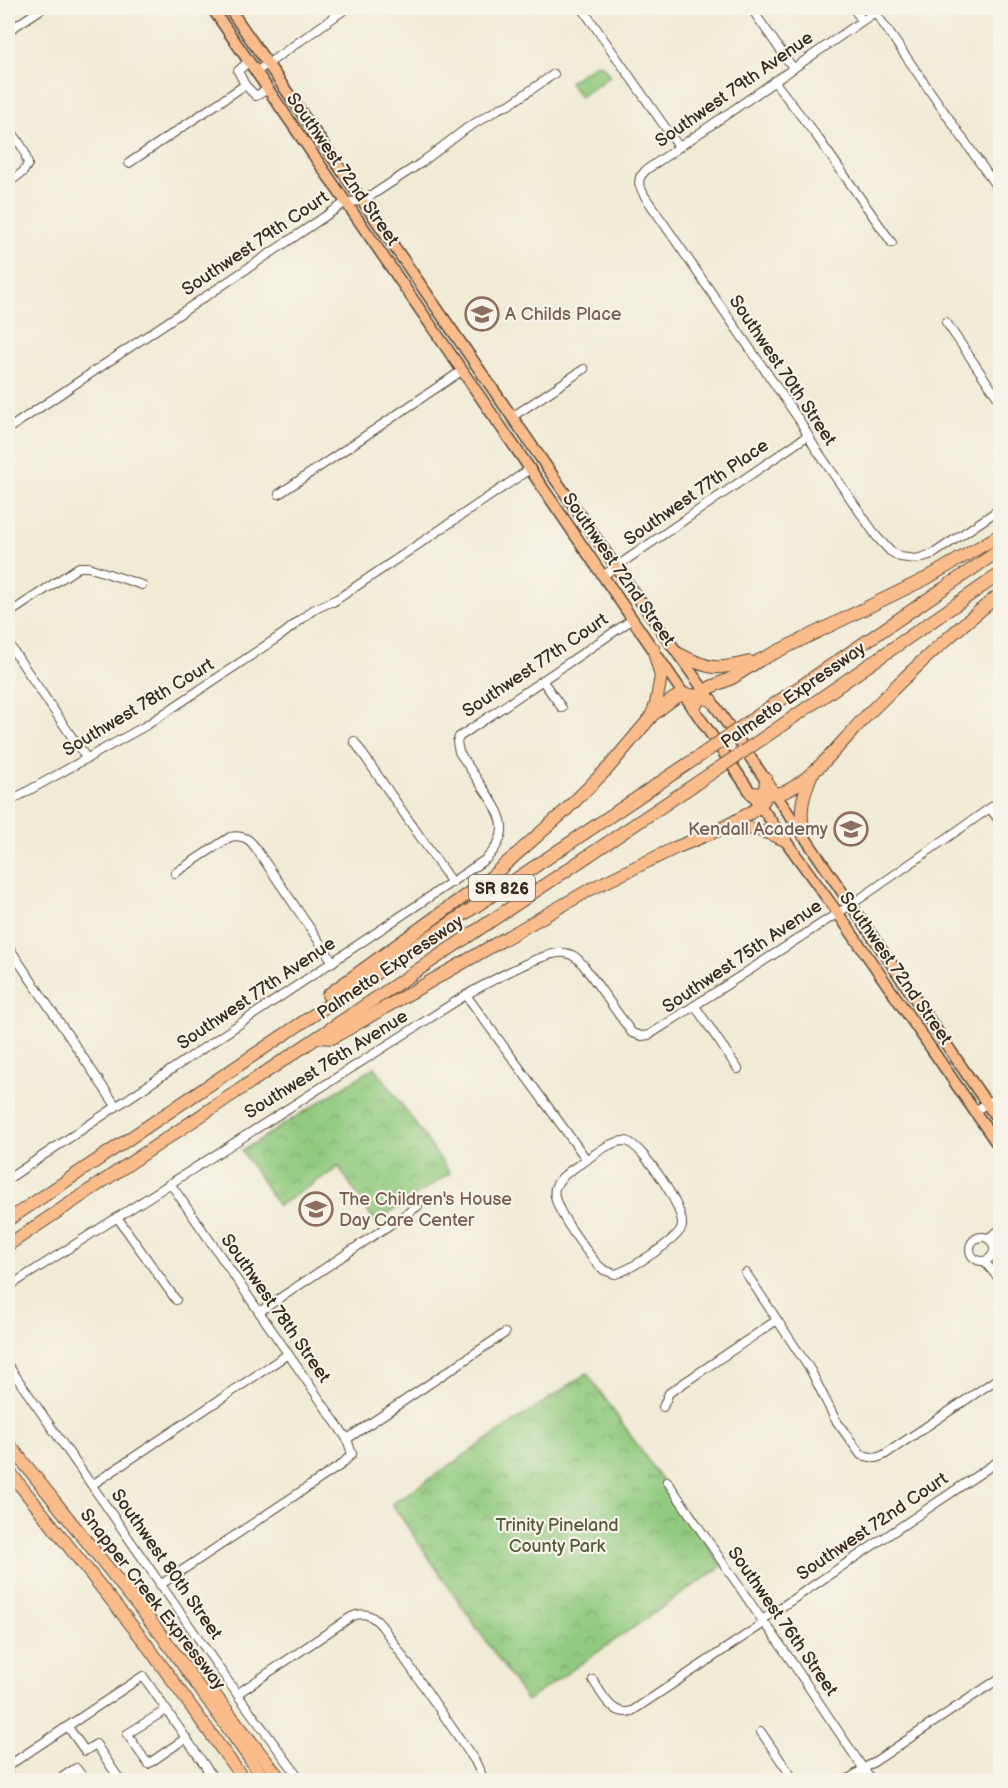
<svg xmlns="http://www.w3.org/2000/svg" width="1008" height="1788" font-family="'Balsamiq Sans',sans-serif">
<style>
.park{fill:url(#park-crowns);stroke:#667a4e;stroke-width:1.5}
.garden{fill:#91ca7e;stroke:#667a4e;stroke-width:1.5}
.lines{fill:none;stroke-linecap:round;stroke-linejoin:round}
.minor-casing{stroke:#564739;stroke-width:10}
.major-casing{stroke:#564739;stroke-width:13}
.highway-casing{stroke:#564739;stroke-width:14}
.minor{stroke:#fff;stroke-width:8}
.major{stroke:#f9bc8a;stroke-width:10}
.highway{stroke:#f9bc8a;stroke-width:12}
.highway-bridge-casing{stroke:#564739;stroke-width:14;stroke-linecap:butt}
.highway-bridge{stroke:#f9bc8a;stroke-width:12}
.labels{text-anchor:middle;stroke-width:4.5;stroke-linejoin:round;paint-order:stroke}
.shield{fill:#f7f3e8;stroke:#73665b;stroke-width:1.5}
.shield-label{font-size:16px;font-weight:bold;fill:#3b2a1e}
.street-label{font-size:18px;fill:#3b2a1e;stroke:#f7f3e8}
.education-label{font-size:18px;fill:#785e54;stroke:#f7f3e8;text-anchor:start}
.park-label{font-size:18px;fill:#555a3b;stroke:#f7f3e8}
</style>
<defs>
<pattern id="park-crowns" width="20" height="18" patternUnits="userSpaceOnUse" patternTransform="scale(1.5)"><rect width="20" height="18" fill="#91ca7e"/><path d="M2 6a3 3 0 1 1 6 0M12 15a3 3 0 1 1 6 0" fill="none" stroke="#78a467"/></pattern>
</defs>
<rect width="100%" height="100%" fill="#f7f3e8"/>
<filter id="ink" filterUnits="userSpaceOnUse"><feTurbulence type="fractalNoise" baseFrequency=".0167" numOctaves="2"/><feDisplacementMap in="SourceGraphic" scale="12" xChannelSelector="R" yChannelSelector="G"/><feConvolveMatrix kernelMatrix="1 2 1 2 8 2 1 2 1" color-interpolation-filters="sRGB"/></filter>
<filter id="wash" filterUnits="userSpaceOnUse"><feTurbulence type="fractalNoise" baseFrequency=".008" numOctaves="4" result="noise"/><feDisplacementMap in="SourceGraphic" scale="24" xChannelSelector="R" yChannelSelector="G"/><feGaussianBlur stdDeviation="1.35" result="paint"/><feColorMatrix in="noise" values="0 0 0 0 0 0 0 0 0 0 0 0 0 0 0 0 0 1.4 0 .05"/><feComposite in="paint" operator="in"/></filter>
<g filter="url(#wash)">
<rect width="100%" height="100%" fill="#f0ebd5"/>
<g class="park">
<path d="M375 1067 450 1173 375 1222 339 1167 278 1206 242 1151Z"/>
<path d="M587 1373 722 1566 527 1701 392 1504Z"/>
</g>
<path class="garden" d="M596 64 602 65 610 76 580 97 569 82Z"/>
</g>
<g filter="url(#ink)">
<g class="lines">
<g class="minor-casing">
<g id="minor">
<path d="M582 8 679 147"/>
<path d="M751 8 793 68"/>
<path d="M853 8 862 20"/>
<path d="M881 8 646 170 640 177 639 184 644 195 800 421 814 446 877 537 890 551 900 557 916 559 933 554 1000 509"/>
<path d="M875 12 1000 192"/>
<path d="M8 31 43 8"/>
<path d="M249 61 238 71 245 85 256 96 268 89"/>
<path d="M256 72 347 8"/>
<path d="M774 81 818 138 892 243"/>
<path d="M8 126 24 150 28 164 23 172 8 183"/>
<path d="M129 163 245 85"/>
<path d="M946 322 1000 401"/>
<path d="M512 417 584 369"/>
<path d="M8 429 336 209 346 202 363 201 421 163 467 128 500 108 509 105 554 74"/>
<path d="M279 494 463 370"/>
<path d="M604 575 807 436"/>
<path d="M333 602 530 469"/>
<path d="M8 614 79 567H88L142 585"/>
<path d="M8 643 87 759"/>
<path d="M542 680 562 708"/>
<path d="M354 741 452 883"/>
<path d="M8 802 147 725 283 634 313 610 337 599"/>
<path d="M990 808 1000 822"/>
<path d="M175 873 230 837C243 834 250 839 257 850L333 962"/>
<path d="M8 946 116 1106"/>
<path d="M466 995 587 1160"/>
<path d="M695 1006 738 1069"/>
<path d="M975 1111 1000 1095"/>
<path d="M627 1141C644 1148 684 1207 682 1226 681 1238 628 1271 615 1274L604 1270 597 1264C586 1250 550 1206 555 1188 559 1176 576 1167 586 1160 598 1152 612 1140 627 1141Z"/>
<path d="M8 1179 486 859C513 832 502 815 483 788 475 776 467 764 459 752L457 742 459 737 633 619"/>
<path d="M117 1217 176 1300"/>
<circle cx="982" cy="1249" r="12"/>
<path d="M988 1238 1000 1230"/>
<path d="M984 1261 1000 1280"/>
<path d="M746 1273 811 1371 835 1419 861 1455 876 1458 884 1455 1000 1377"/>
<path d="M8 1287 466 995C486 984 544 950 565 953 574 954 579 960 584 966L632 1033 642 1036 649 1035 858 900 1000 801"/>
<path d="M259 1312 418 1206"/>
<path d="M8 1365 237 1694 301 1780"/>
<path d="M663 1407 669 1393 777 1320"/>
<path d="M347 1439 505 1333"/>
<path d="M667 1481 762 1620 771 1631 871 1780"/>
<path d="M92 1485 288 1354"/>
<path d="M160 1585 341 1465 352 1454 347 1439 170 1183"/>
<path d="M762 1620 1000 1460"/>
<path d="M593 1680C602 1694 612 1717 632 1711L764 1623"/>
<path d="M237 1694 351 1617C366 1610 375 1617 384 1629L475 1761 484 1780"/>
<path d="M166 1710 127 1734 148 1764 186 1738"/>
<path d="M68 1727 85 1751 96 1744 120 1780"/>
<path d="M761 1732 794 1780"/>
<path d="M8 1766 143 1676 215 1780"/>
<path d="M8 1775 12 1780"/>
<path d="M58 1780 76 1768 85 1780"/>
<path d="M196 1780 209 1772"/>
<path d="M847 1780 1000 1678"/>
</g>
</g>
<g class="major-casing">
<g id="major">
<path d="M212 8 530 469 751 793 837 912 1000 1148"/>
<path d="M229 8 616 567 713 703 1000 1123"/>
</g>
</g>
<g class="highway-casing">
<g id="highway">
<path d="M679 654C710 670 717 670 750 662"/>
<path d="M694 709 700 696 711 687 732 678 760 660 927 578 1000 535"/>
<path d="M654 714C679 695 677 689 711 700"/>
<path d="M750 721 1000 550"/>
<path d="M762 739 1000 574"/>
<path d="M751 793C763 793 776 796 787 791 816 776 845 738 867 715 909 672 954 631 1000 594"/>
<path d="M726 828C751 826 762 830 785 840"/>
<path d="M804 836C799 810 802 798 812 773"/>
<path d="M328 995 491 877 565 811 609 767 651 717 656 704 661 676 653 648"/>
<path d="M318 1037 332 1038 591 889 675 848 721 829 750 813 760 806 764 800 766 779"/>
<path d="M8 1220 701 755"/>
<path d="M8 1245 713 772"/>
<path d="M8 1443 163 1637 265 1780"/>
<path d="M8 1470 144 1641 244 1780"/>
<path d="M214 1694 281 1780"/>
</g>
</g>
<use href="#minor" class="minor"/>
<use href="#major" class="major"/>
<use href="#highway" class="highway"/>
<g class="highway-bridge-casing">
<g id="highway-bridge">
<path d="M701 755 750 721"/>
<path d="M713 772 762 739"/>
</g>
</g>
<use href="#highway-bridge" class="highway-bridge"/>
</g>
</g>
<defs>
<g id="school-ring" transform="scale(1.725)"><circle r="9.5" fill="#f7f3e8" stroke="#8d6e63" stroke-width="1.5"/><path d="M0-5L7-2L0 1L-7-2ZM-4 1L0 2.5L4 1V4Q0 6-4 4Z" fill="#8d6e63"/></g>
</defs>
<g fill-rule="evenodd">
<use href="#school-ring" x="482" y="314"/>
<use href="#school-ring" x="851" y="829"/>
<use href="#school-ring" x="316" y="1209"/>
</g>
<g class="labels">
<rect class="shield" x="469" y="875" width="66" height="26" rx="4.5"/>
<g class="shield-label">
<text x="502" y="894">SR 826</text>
</g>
<g class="street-label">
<text transform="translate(734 89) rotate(-35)" y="6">Southwest 79th Avenue</text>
<text transform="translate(343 169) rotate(55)" y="6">Southwest 72nd Street</text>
<text transform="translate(255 243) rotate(-34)" y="6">Southwest 79th Court</text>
<text transform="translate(783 370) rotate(56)" y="6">Southwest 70th Street</text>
<text transform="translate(696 492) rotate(-35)" y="6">Southwest 77th Place</text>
<text transform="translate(619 569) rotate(55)" y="6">Southwest 72nd Street</text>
<text transform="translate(535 665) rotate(-34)" y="6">Southwest 77th Court</text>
<text transform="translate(793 695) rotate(-35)" y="6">Palmetto Expressway</text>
<text transform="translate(138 707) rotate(-31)" y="6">Southwest 78th Court</text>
<text transform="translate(742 956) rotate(-34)" y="6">Southwest 75th Avenue</text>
<text transform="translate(390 967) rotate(-34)" y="6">Palmetto Expressway</text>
<text transform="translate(896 968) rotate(55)" y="6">Southwest 72nd Street</text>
<text transform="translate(256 993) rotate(-34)" y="6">Southwest 77th Avenue</text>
<text transform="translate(326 1064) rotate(-32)" y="6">Southwest 76th Avenue</text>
<text transform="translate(276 1308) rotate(55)" y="6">Southwest 78th Street</text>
<text transform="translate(872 1526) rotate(-34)" y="6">Southwest 72nd Court</text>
<text transform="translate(167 1564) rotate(55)" y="6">Southwest 80th Street</text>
<text transform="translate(153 1599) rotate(52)" y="6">Snapper Creek Expressway</text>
<text transform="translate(783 1621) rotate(55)" y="6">Southwest 76th Street</text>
</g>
<g class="education-label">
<text x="505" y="320">A Childs Place</text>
<text x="828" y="835" text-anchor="end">Kendall Academy</text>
<text x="339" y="1205">The Children's House<tspan x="339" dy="21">Day Care Center</tspan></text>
</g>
<g class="park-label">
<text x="557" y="1531">Trinity Pineland<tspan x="557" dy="21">County Park</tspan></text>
</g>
</g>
<rect width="1008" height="1788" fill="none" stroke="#f7f3e8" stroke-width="30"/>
</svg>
